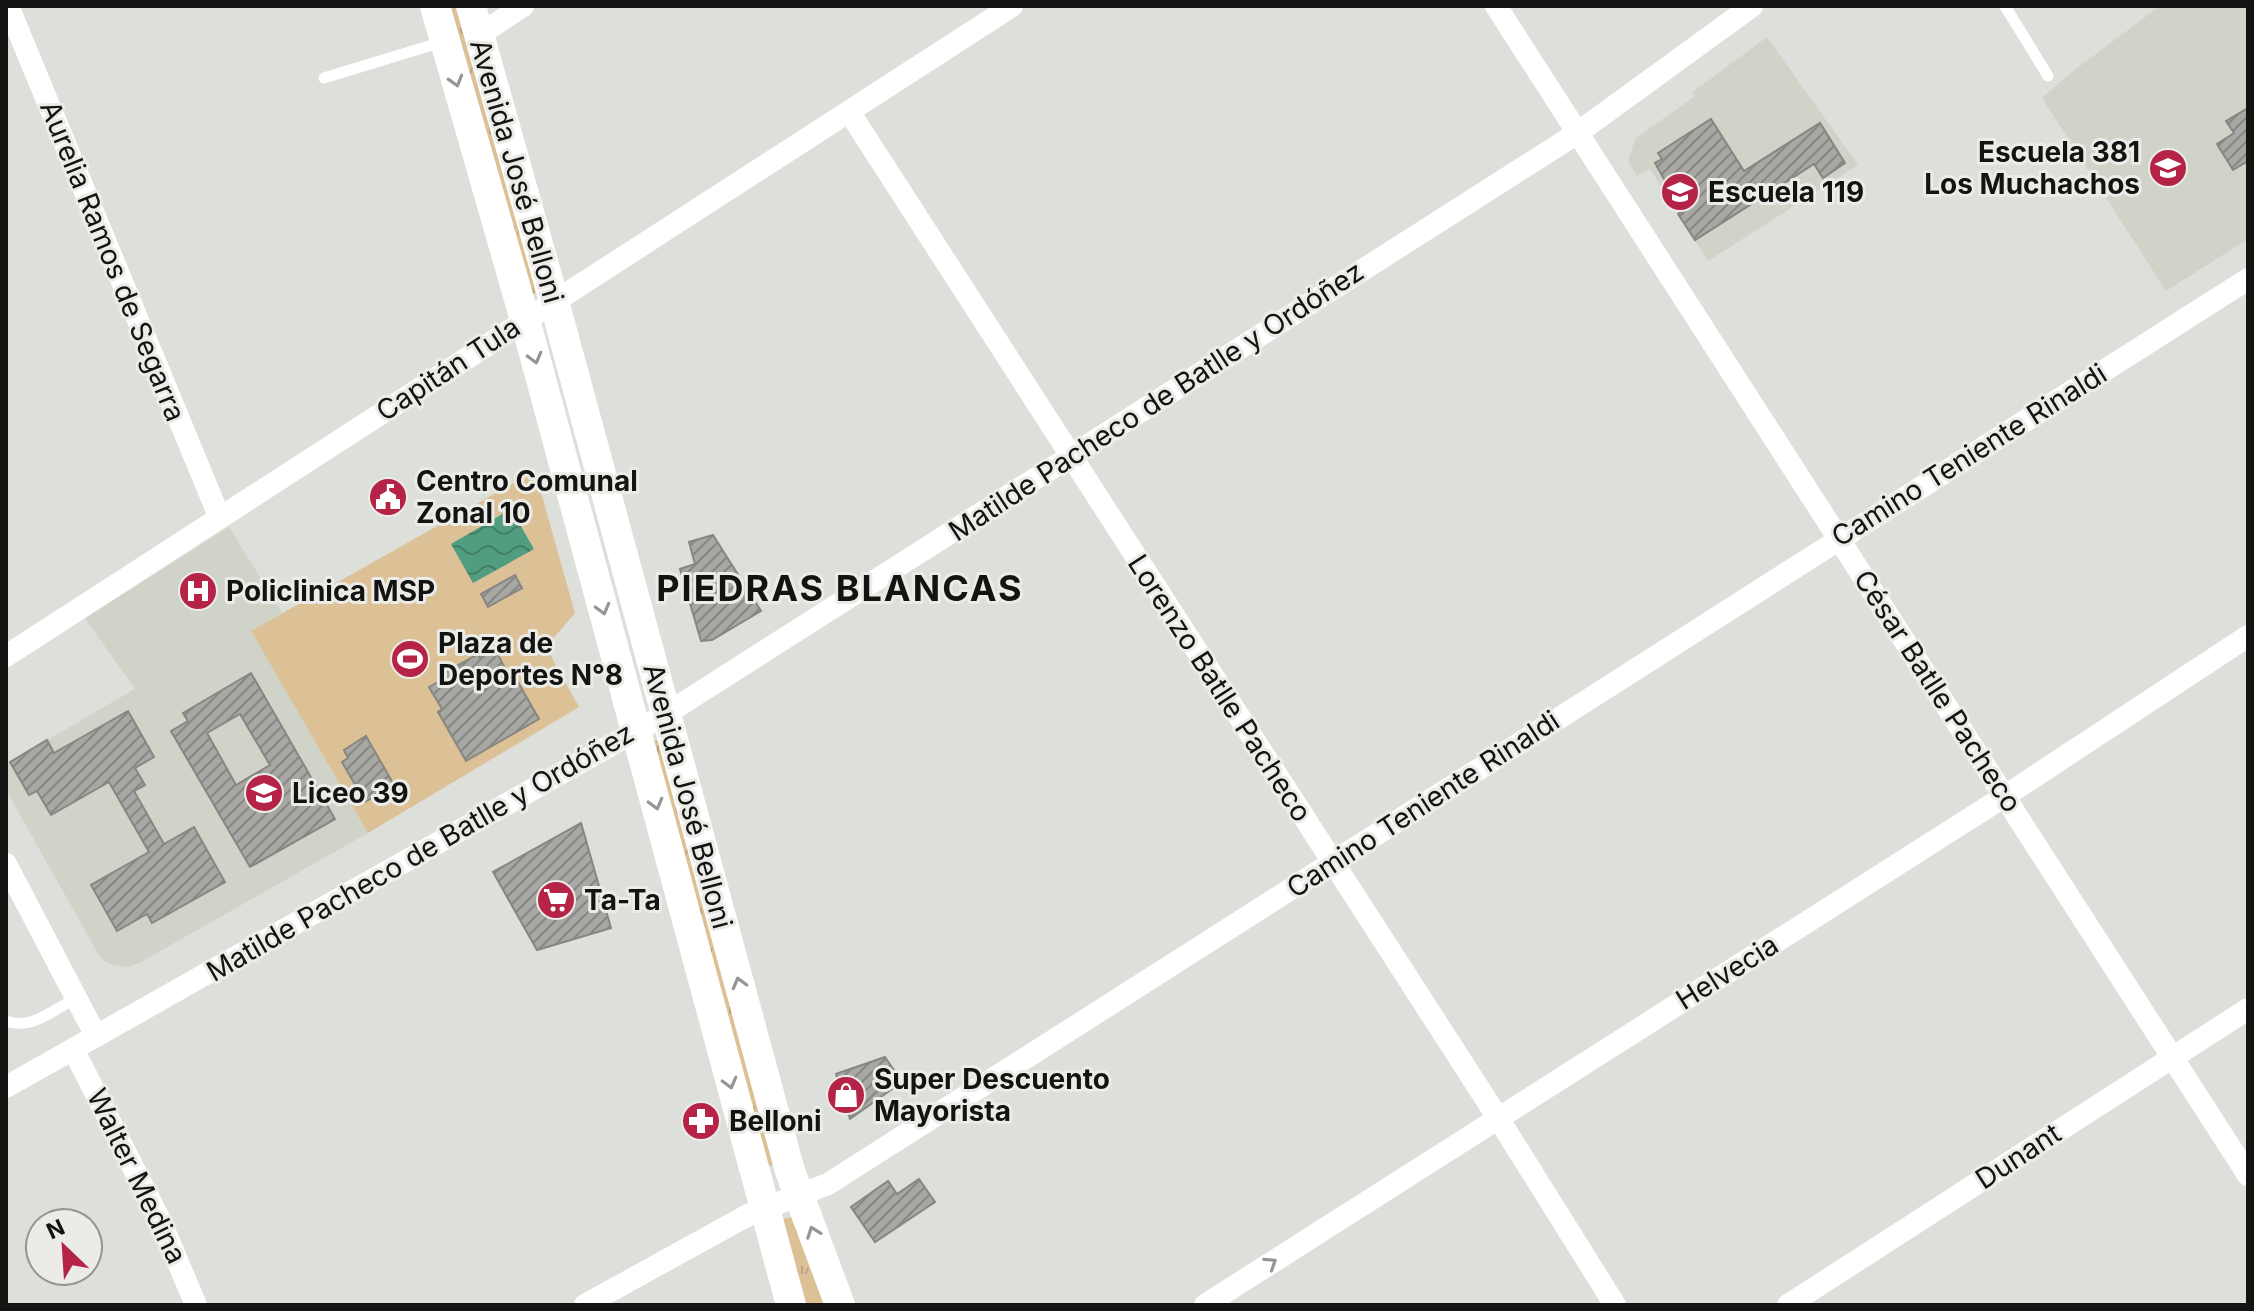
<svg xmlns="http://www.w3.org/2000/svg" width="2254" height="1311" font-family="Inter,sans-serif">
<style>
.built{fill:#cfd3c8}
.grass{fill:url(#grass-tufts)}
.garden{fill:#dcc196}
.water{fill:url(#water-waves)}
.building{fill:url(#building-hatch);stroke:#878683;stroke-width:2;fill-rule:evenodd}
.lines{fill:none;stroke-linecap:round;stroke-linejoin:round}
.lane{stroke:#fff;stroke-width:11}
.street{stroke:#fff;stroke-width:22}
.secondary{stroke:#fff;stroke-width:30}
.oneway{stroke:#959594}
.labels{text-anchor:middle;stroke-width:6;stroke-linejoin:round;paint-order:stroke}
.poi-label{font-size:28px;font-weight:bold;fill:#131312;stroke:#ebece8;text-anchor:start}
.street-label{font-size:28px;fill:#131312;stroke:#ebece8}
.district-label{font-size:36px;font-weight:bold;letter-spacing:2px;fill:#131312;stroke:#ebece8}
</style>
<defs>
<pattern id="grass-tufts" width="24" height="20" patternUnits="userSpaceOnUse" patternTransform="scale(2)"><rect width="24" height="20" fill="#dcc196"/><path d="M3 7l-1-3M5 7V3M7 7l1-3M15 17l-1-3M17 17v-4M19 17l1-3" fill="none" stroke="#bca580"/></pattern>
<pattern id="water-waves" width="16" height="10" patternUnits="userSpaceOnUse" patternTransform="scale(2)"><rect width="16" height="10" fill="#519d7f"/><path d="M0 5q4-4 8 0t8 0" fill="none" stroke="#427f67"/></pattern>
<pattern id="building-hatch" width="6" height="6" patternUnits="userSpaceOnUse" patternTransform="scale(2)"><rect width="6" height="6" fill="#a7a7a3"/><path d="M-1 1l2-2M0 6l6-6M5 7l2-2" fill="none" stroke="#878783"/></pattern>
</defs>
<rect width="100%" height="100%" fill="#dddfdb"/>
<g class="built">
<path d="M2160 6H2248V239L2166 291 2042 98 2072 72Z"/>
<path d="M1767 37 1858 165 1708 261 1650 169 1637 176 1628 161 1635 139 1695 96 1693 92Z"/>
<path d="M229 527 282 613 251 631 368 833 139 963 128 967 109 964 100 957 6 790V764L135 689 85 618Z"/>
</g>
<g class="grass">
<path d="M441 6H465L536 293 527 295Z"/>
<path d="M654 740 662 741 775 1165 768 1166Z"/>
<path d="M801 1215 834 1305H803L778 1220Z"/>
</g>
<path class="garden" d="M535 471 575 613 546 647 579 707 368 833 251 631Z"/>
<path class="water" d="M511 509 534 549 473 583 451 544Z"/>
<g class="building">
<path d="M2248 108V161L2233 170 2217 144 2234 133 2226 121Z"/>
<path d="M1711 119 1744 171 1820 123 1845 163 1823 178 1814 164 1695 240 1678 214 1682 211 1655 163 1662 159 1658 153Z"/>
<path d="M713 535 761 611 712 640 701 641 680 569 695 564 689 542Z"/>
<path d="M515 575 522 588 488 607 481 594Z"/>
<path d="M495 649 507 672 511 670 539 719 466 761 438 712 442 709 429 687 445 678 443 674 478 654 480 658Z"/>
<path d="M251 673 335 819 250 867 171 731 188 721 183 713ZM240 714 270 765 236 785 207 733Z"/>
<path d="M128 711 154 757 135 768 145 785 134 791 164 844 194 827 225 882 152 923 147 914 117 931 91 885 149 852 109 782 51 815 37 791 29 795 10 762 47 740 54 753Z"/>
<path d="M366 736 394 785 365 802 342 762 348 758 344 750Z"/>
<path d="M581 823 611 928 537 950 493 872Z"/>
<path d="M885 1057 902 1082 850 1119 836 1074Z"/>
<path d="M919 1179 935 1202 875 1242 851 1207 888 1181 897 1194Z"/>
</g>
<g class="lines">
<g class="lane">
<path d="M2005 6 2048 76"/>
<path d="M324 78 442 42"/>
<path d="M6 1021C30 1031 55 1009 76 998"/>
</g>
<g class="street">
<path d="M8 6 219 516"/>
<path d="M1496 6 2248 1175"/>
<path d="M479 35 523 6"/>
<path d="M850 113 1498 1118 1615 1305"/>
<path d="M6 656 1012 6"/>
<path d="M6 864 96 1036"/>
<path d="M73 1049 160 1220 196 1305"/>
<path d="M6 1087 666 714 1576 134 1752 6"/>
<path d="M585 1305 750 1214 828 1184 2248 279"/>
<path d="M1205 1305 2005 796 2248 636"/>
<path d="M1788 1305 2248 1009"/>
</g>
<g class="secondary">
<path d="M435 6 525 320 791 1305"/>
<path d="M471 6 554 301 790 1171 840 1305"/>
</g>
</g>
<defs><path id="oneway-chevron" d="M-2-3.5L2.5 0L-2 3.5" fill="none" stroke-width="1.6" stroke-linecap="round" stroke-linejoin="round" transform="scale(2)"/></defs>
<g class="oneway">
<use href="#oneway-chevron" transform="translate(456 81) rotate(74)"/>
<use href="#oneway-chevron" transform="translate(535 358) rotate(75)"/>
<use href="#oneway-chevron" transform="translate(603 609) rotate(75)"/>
<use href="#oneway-chevron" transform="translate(656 804) rotate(75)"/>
<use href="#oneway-chevron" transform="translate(739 983) rotate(-105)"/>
<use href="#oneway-chevron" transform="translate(730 1083) rotate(75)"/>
<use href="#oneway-chevron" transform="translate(813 1232) rotate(-110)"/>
<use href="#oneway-chevron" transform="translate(1271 1263) rotate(-33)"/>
</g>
<defs>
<g id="school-disc" transform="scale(2)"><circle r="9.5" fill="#b52346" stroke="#ebece8"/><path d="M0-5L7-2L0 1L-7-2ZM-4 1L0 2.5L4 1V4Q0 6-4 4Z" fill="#fff"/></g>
<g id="civic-disc" transform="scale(2)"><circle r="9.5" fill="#b52346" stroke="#ebece8"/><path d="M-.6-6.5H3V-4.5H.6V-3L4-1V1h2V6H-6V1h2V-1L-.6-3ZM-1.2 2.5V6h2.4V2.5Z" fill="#fff"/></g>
<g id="hospital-disc" transform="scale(2)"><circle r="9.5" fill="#b52346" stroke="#ebece8"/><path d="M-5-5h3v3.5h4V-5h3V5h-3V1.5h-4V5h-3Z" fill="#fff"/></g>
<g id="stadium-disc" transform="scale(2)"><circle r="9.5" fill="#b52346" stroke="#ebece8"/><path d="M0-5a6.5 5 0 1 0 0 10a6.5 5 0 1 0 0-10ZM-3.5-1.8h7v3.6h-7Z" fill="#fff"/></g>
<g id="supermarket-disc" transform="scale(2)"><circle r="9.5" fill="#b52346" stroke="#ebece8"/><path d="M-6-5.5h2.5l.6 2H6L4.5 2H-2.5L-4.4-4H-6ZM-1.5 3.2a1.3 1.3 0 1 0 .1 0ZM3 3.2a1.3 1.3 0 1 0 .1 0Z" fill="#fff"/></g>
<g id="shop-disc" transform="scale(2)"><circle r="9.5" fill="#b52346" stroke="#ebece8"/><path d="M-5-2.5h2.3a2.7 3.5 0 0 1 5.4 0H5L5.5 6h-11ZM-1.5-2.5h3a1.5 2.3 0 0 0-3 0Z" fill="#fff"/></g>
<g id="pharmacy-disc" transform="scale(2)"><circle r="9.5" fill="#b52346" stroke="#ebece8"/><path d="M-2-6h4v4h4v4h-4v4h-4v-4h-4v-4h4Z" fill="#fff"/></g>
</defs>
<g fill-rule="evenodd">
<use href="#school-disc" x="2168" y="168"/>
<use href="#school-disc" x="1680" y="192"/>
<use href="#civic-disc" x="388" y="497"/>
<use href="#hospital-disc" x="198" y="591"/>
<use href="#stadium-disc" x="410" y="659"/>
<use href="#school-disc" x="264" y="793"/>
<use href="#supermarket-disc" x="556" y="900"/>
<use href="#shop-disc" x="846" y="1095"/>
<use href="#pharmacy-disc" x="701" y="1121"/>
</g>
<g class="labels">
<g class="poi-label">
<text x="2140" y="162" text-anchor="end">Escuela 381<tspan x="2140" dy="32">Los Muchachos</tspan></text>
<text x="1708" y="202">Escuela 119</text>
<text x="416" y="491">Centro Comunal<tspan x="416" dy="32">Zonal 10</tspan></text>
<text x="226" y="601">Policlinica MSP</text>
<text x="438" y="653">Plaza de<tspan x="438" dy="32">Deportes N°8</tspan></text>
<text x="292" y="803">Liceo 39</text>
<text x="584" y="910">Ta-Ta</text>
<text x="874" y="1089">Super Descuento<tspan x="874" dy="32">Mayorista</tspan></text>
<text x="729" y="1131">Belloni</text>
</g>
<g class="street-label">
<text transform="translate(517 171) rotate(74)" y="10">Avenida José Belloni</text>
<text transform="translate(113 261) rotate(68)" y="10">Aurelia Ramos de Segarra</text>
<text transform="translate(448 369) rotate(-33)" y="10">Capitán Tula</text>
<text transform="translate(1156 401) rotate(-33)" y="10">Matilde Pacheco de Batlle y Ordóñez</text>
<text transform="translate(1969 455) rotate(-32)" y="10">Camino Teniente Rinaldi</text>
<text transform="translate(1220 688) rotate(57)" y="10">Lorenzo Batlle Pacheco</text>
<text transform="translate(1938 691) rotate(57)" y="10">César Batlle Pacheco</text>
<text transform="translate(688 796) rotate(75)" y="10">Avenida José Belloni</text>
<text transform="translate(1423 804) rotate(-33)" y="10">Camino Teniente Rinaldi</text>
<text transform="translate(420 852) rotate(-30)" y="10">Matilde Pacheco de Batlle y Ordóñez</text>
<text transform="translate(1727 972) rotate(-32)" y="10">Helvecia</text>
<text transform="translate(2018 1156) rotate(-33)" y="10">Dunant</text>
<text transform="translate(137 1176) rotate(64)" y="10">Walter Medina</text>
</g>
<g class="district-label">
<text x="840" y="601">PIEDRAS BLANCAS</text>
</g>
</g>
<rect width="2254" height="1311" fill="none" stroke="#131312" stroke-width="16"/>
<g transform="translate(64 1247) rotate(335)"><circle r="38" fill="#ebece8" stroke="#959592" stroke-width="2"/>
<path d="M0-6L14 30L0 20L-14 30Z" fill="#b52346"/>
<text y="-12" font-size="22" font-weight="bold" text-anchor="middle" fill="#131312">N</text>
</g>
</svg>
